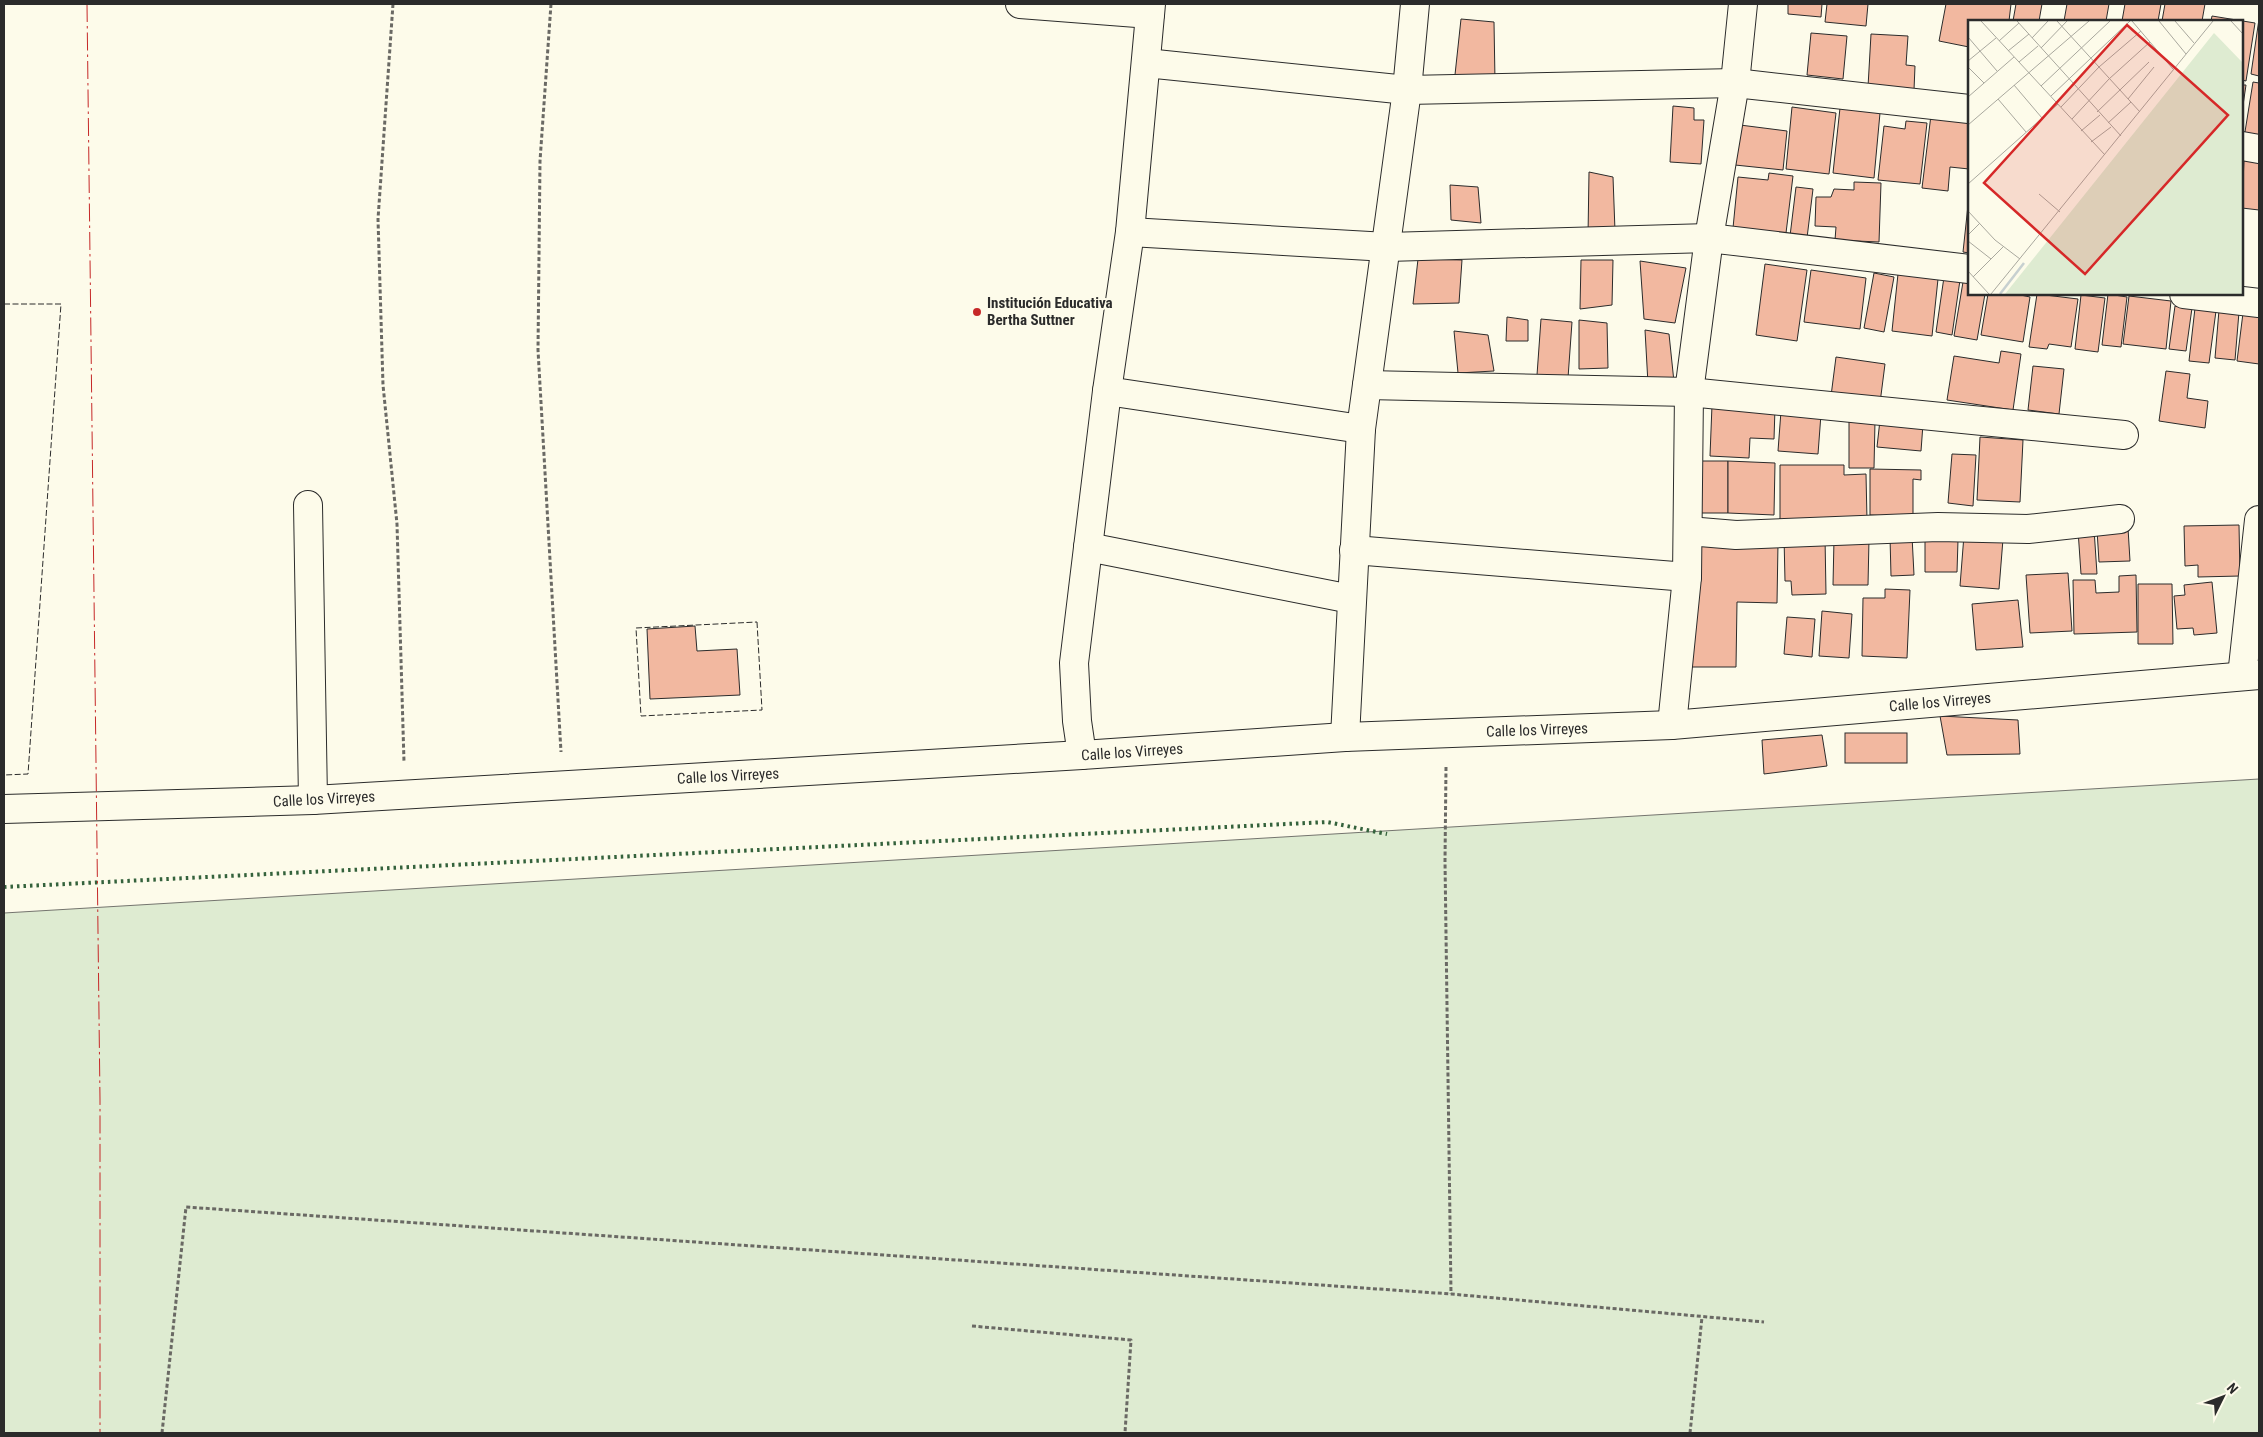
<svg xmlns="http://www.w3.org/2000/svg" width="2263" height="1437" font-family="'Roboto Condensed',sans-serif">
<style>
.green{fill:#deebd1;stroke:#74746e}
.building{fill:#f2b8a0;stroke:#2b2b2b}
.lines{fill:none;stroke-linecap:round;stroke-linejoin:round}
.minor-casing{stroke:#2b2b2b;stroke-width:30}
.path{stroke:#6a6964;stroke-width:3;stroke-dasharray:4 2.5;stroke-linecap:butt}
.minor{stroke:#fdfbea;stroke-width:28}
.hedge{stroke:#34623c;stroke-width:4;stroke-dasharray:2.5 4;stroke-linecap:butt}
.fence{stroke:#2b2b2b;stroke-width:1;stroke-dasharray:6 2.5;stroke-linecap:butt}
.power{stroke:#c62828;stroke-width:1;stroke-dasharray:18 4 2.5 4;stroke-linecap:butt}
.poi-dot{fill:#c62828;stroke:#fdfbea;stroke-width:2}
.labels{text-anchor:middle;stroke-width:4;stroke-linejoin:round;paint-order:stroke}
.poi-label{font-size:15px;font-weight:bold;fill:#2b2b2b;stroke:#fdfbea;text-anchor:start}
.street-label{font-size:15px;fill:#2b2b2b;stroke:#fdfbea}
.inset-river{fill:none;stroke:#c7d0d0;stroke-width:2.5}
.inset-road{fill:none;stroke:#a9a89e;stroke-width:1}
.view{fill:#d62828;fill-opacity:0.15;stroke:#d62828;stroke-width:2.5}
.inset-edge{fill:none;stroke:#2b2b2b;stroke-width:2.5}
</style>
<rect width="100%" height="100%" fill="#fdfbea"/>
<path class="green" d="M2259 779V1433H4V913Z"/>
<g class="building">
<path d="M1788 4H1822L1821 17 1788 14Z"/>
<path d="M1827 4H1868L1866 26 1825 22Z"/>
<path d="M1946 4H2011L2009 21H1969V47L1939 41Z"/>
<path d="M2016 4H2042L2039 21H2013Z"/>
<path d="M2067 4H2109L2106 21H2064Z"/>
<path d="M2125 4H2161L2158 21H2122Z"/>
<path d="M2165 4H2205L2202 21H2162Z"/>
<path d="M2212 16 2255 23 2246 81 2242 80V21H2211Z"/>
<path d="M1461 19 1494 22 1495 81 1454 84Z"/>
<path d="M2259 19V76L2251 74Z"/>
<path d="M1811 33 1847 36 1843 79 1807 75Z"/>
<path d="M1871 34 1908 36 1906 65 1915 66 1914 90 1868 87Z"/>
<path d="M2253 82 2259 83V140L2244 138Z"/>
<path d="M2242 85H2246L2242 112Z"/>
<path d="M1673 106 1694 108V120H1704L1701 164 1670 162Z"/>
<path d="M1792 107 1836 113 1829 174 1786 169Z"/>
<path d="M1840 108 1880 113 1874 178 1833 173Z"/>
<path d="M1931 115 1969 120V169L1950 167 1948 191 1922 188Z"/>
<path d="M1906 121 1927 123 1920 184 1878 180 1884 126 1905 129Z"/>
<path d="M1740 125 1787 131 1783 170 1735 165Z"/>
<path d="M2244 159 2259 161V210L2242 208Z"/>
<path d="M1589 172 1613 177 1615 231 1588 236Z"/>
<path d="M1769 173 1793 176 1786 233 1733 228 1738 177 1768 180Z"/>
<path d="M1854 182 1881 183 1879 242 1835 240 1836 227 1815 226 1816 197H1831L1834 189 1854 190Z"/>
<path d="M1450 185 1478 187 1481 223 1451 220Z"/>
<path d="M1796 187 1813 189 1807 238 1790 236Z"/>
<path d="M1969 196V253L1963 252Z"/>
<path d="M1418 259 1462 260 1459 303 1413 304Z"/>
<path d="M1581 260H1613L1612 305 1580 309Z"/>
<path d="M1640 261 1686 268 1675 323 1644 319Z"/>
<path d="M1765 264 1807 270 1797 341 1756 335Z"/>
<path d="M1811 270 1866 278 1860 329 1804 322Z"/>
<path d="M1874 273 1894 277 1884 332 1864 328Z"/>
<path d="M1898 274 1938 279 1932 336 1892 331Z"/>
<path d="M1944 277 1960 280 1952 335 1936 332Z"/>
<path d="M1963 282 1969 283V294H1985L1977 340 1954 336Z"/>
<path d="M1988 294H2016L2030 297 2023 342 1981 335Z"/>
<path d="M2037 294 2078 299 2071 347 2049 344 2047 349 2029 347Z"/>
<path d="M2108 294 2127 297 2121 347 2102 345Z"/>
<path d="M2081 295 2105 298 2098 352 2075 349Z"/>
<path d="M2129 296 2171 301 2166 349 2123 344Z"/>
<path d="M2244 305 2259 307V364L2237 361Z"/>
<path d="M2175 306 2192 308 2186 351 2169 349Z"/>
<path d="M2195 308 2216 311 2209 363 2189 361Z"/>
<path d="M2219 310 2239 312 2235 360 2215 358Z"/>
<path d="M1507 317 1528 320V341H1506Z"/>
<path d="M1541 319 1572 322 1568 378 1537 375Z"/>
<path d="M1579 320 1607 323 1608 368 1579 369Z"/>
<path d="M1645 330 1669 334 1674 382 1648 384Z"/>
<path d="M1454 331 1488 335 1494 371 1458 373Z"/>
<path d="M2001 351 2021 354 2013 410 1947 400 1954 356 1999 363Z"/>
<path d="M1836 357 1885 364 1880 403 1831 396Z"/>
<path d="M2033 366 2064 369 2059 414 2028 410Z"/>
<path d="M2166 371 2190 374 2187 398 2208 401 2205 428 2159 421Z"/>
<path d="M1712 405 1775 408 1774 439 1750 438 1749 458 1710 456Z"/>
<path d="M1781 411 1821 414 1818 454 1778 451Z"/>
<path d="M1849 420 1875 421 1874 468H1849Z"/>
<path d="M1880 420 1923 424 1921 451 1877 447Z"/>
<path d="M1980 437 2023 440 2020 502 1977 500Z"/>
<path d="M1952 454 1976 455 1973 506 1948 503Z"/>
<path d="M1695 461H1728V513H1694Z"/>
<path d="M1728 461 1775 463 1774 515 1728 513Z"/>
<path d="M1780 465H1844V475L1866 474 1867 520 1780 521Z"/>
<path d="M1870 469 1921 470V480L1913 479V517L1870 515Z"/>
<path d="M2239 525 2240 576 2198 577V565L2185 566 2184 526Z"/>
<path d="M2128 528 2130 561 2099 562 2097 530Z"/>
<path d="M2094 529 2097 574H2081L2078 530Z"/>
<path d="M1964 535 2003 539 1999 589 1960 586Z"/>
<path d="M1912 536 1914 575 1891 576 1890 537Z"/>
<path d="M1784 537H1825L1826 594 1792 595 1791 581H1785Z"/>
<path d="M1834 539H1869L1868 585H1833Z"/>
<path d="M1925 540H1958L1957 572H1925Z"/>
<path d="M1693 541 1778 543 1777 603 1737 602 1736 667H1692Z"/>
<path d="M2068 573 2072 631 2030 633 2026 575Z"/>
<path d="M2136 575 2137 632 2074 634 2073 580H2095L2096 593 2119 592V576Z"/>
<path d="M2212 582 2217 633 2194 635 2193 628 2177 629 2174 596 2185 595 2184 585Z"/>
<path d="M2138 584H2172L2173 644H2138Z"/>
<path d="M1885 589 1910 590 1907 658 1862 656 1863 598H1885Z"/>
<path d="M2018 600 2023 647 1976 650 1972 604Z"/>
<path d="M1822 611 1852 614 1849 658 1819 656Z"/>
<path d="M1787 617 1815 619 1812 657 1784 654Z"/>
<path d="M695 626 697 651 737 649 740 695 650 699 647 629Z"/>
<path d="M1940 716 2018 720 2020 754 1947 755Z"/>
<rect x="1845" y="733" width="62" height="30"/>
<path d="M1822 735 1827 766 1764 774 1762 740Z"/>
</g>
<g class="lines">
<g class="minor-casing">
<g id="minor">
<path d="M1020 4 1150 14"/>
<path d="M1146 63 1407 90 1735 83 1969 109"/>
<path d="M2242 146 2259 149"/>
<path d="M1130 232 1387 247 1709 238 1969 269"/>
<path d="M2184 294 2259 303"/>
<path d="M1367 385 1689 392 2124 435"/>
<path d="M1107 391 1361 429"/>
<path d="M308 505 313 800"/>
<path d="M1688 531 1736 535 1938 527 2028 529 2120 519"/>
<path d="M1088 547 1351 599"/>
<path d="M1354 550 1687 577"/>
<path d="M2242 676 2259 520"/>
<path d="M1672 725 1687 577 1689 392 1709 238 1735 83 1743 4"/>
<path d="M1345 737 1361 429 1407 90 1415 4"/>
<path d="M1082 755 1077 721 1074 663 1107 391 1130 232 1151 4"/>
<path d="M4 809 313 800 1082 755 1345 737 1672 725 2259 675"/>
</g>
</g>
<g class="path">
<path d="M393 4 378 219 383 385 397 524 404 762"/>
<path d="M551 4 540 161 538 350 561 752"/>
<path d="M1446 767 1445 861 1451 1294"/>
<path d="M972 1326 1131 1340 1125 1433"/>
<path d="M162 1433 186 1207 1451 1294 1764 1322"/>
<path d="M1690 1433 1702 1317"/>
</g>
<use href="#minor" class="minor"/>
<path class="hedge" d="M4 887 1327 822 1387 834"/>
<g class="fence">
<path d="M4 304H61L28 774 4 775"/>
<path d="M757 622 762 710 641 716 636 628Z"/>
</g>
<path class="power" d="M87 4 100 1100V1433"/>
</g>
<circle class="poi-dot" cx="977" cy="312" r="5"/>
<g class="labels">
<g class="poi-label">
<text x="987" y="308">Institución Educativa<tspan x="987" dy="17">Bertha Suttner</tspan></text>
</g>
<g class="street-label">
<text transform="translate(1940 702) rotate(-5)" y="5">Calle los Virreyes</text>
<text transform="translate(1537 730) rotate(-2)" y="5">Calle los Virreyes</text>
<text transform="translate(1132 752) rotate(-4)" y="5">Calle los Virreyes</text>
<text transform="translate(728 776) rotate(-3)" y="5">Calle los Virreyes</text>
<text transform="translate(324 799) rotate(-3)" y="5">Calle los Virreyes</text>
</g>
</g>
<g transform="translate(1968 20)">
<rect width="275" height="275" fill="#fdfbea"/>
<path d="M246 13 275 43V274H37Z" fill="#deebd1"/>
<path class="inset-river" d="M32 274 56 243"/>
<path class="inset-road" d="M13 1 137 135M49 1 153 116M89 1 172 92M164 1 205 49M191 1 218 34M207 1 226 23M263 1 275 14M0 17 29 51M64 18 80 1M31 21 51 3M73 28 99 1M40 31 61 14M0 41 28 18M51 42 70 26M0 47 16 63M46 65 74 98M73 66 142 1M83 76 162 1M0 77 46 37M30 79 58 112M160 79 186 47M93 87 131 47 173 11M129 92 181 42M104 99 141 59 182 22M140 103 163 82M0 105 121 1M113 111 132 95M123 122 143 107M0 164 90 84M71 174 92 192M0 191 27 220 52 239M0 215 12 203M0 221 23 239 36 226M0 251 21 274M5 257 23 239M23 274 245 1"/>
<path class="view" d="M159 5 260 95 117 254 16 163Z"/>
<rect width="275" height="275" class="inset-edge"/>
</g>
<rect width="2263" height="1437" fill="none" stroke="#2b2b2b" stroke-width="10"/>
<g transform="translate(2223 1397) rotate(48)" stroke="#fdfbea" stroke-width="4" paint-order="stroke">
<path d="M0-4L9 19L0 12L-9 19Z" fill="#2b2b2b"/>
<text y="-8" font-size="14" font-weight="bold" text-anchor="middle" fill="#2b2b2b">N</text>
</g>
</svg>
